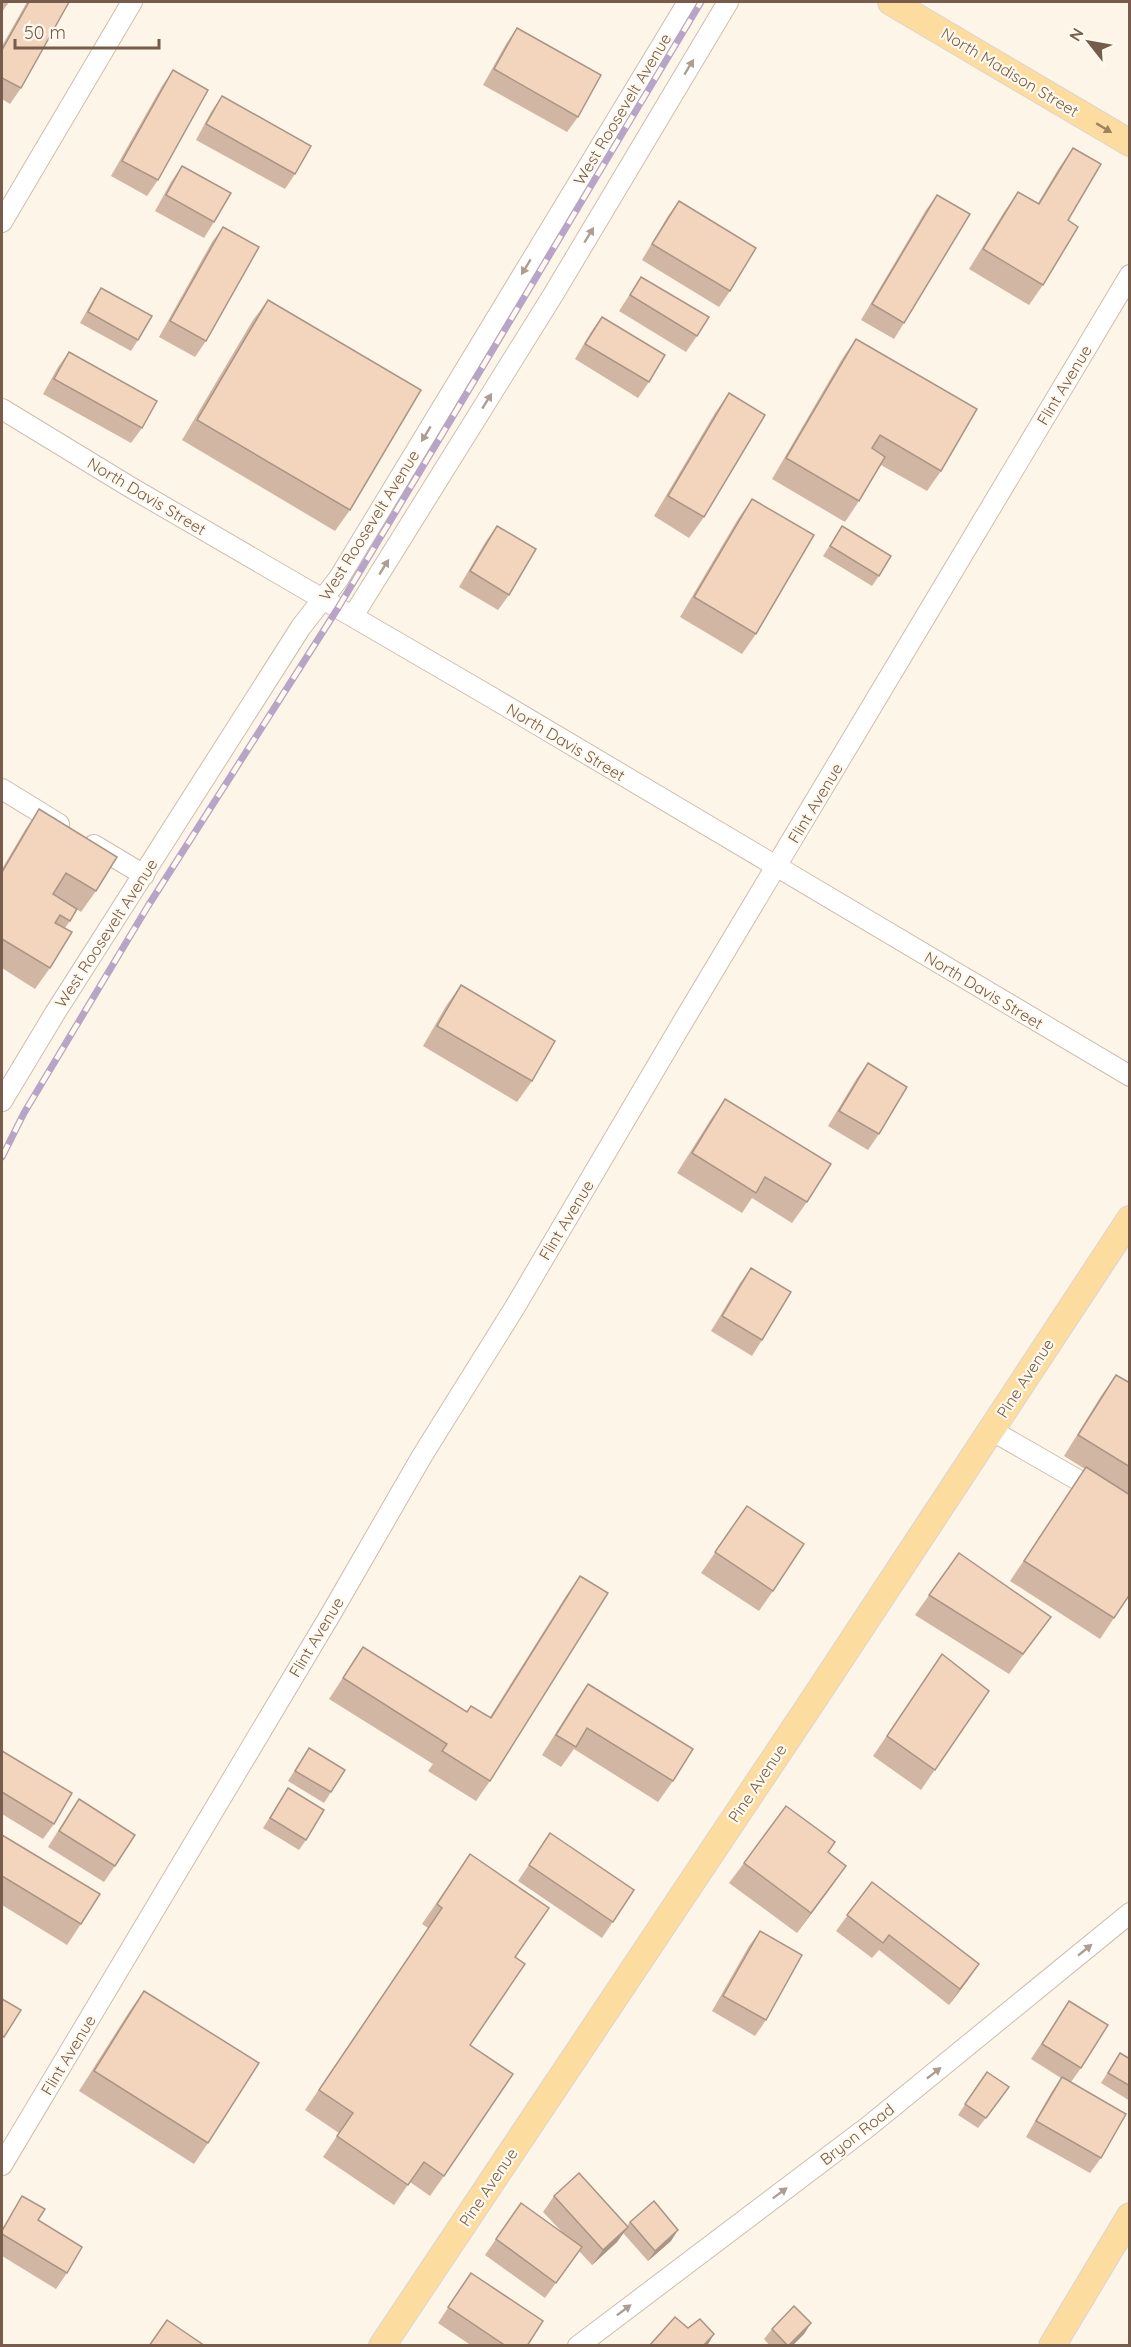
<svg xmlns="http://www.w3.org/2000/svg" width="1131" height="2347" font-family="Quicksand,sans-serif">
<style>
.lines{fill:none;stroke-linecap:round;stroke-linejoin:round}
.minor-casing{stroke:#cfbdad;stroke-width:22}
.major-casing{stroke:#dcd5d0;stroke-width:28}
.minor{stroke:#fff;stroke-width:20}
.major{stroke:#fcdc9f;stroke-width:26}
.rail-casing{stroke:#b8a4c7;stroke-width:7}
.rail{stroke:#fff9ee;stroke-width:4.5;stroke-dasharray:14;stroke-linecap:butt}
.wall{fill:#d1b7a3}
.shaded-wall{fill:#aa9585}
.building{fill:#f3d5be;stroke:#aa9585;stroke-width:1.5}
.oneway{fill:#ad9d93}
.oneway2{fill:#9f8264}
.labels{text-anchor:middle;stroke-width:4.5;stroke-linejoin:round;paint-order:stroke}
.street-label{font-size:16px;fill:#775c4b;stroke:#fff9ee}
</style>
<rect width="100%" height="100%" fill="#fdf5e7"/>
<g class="lines">
<g class="minor-casing">
<g id="minor">
<path d="M2 222 132 2"/>
<path d="M2 409 130 487 491 697 1130 1076"/>
<path d="M353 616 553 295 728 2"/>
<path d="M2 789 59 824"/>
<path d="M94 845 144 875"/>
<path d="M2 1101 55 1013 301 627 339 578 688 2"/>
<path d="M991 1430 1130 1510"/>
<path d="M2 2165 332 1612 422 1456 515 1307 681 1025 1130 275"/>
<path d="M578 2346 869 2126 1130 1913"/>
</g>
</g>
<g class="major-casing">
<g id="major">
<path d="M891 2 1130 143"/>
<path d="M382 2346 814 1699 1130 1219"/>
<path d="M1052 2346 1130 2216"/>
</g>
</g>
<use href="#minor" class="minor"/>
<use href="#major" class="major"/>
<g class="rail-casing">
<path id="rail" d="M2 1157 24 1113 148 906 338 608 701 2"/>
</g>
<use href="#rail" class="rail"/>
</g>
<g class="wall">
<path d="M2 2H9L2 12Z"/>
<path d="M27 2H69L21 88 10 104 2 99V46Z"/>
<path d="M517 28 578 117 567 132 483 85 506 44Z"/>
<path d="M173 70 158 180 147 196 111 176 162 86Z"/>
<path d="M222 96 295 174 285 189 196 140 211 112Z"/>
<path d="M1073 148 1068 220 1043 285 1029 305 969 269 1004 212 1018 192 1038 203 1059 168Z"/>
<path d="M182 166 214 222 204 238 155 211 171 182Z"/>
<path d="M937 195 904 323 894 339 861 320 926 210Z"/>
<path d="M679 201 730 291 719 307 642 260 668 216Z"/>
<path d="M223 227 206 341 195 357 159 337 212 242Z"/>
<path d="M641 277 697 336 686 352 619 311Z"/>
<path d="M101 288 138 340 131 351 80 323 94 298Z"/>
<path d="M268 300 350 510 335 531 182 440 253 320Z"/>
<path d="M602 317 649 382 638 398 575 359 591 332Z"/>
<path d="M856 339 941 471 927 491 881 465 859 501 845 522 772 479 842 359Z"/>
<path d="M69 352 142 428 131 443 43 394 58 367Z"/>
<path d="M729 393 704 517 689 538 654 516 715 413Z"/>
<path d="M752 499 756 634 742 654 680 617 738 519Z"/>
<path d="M497 526 509 595 498 610 459 587 486 541Z"/>
<path d="M842 526 879 576 872 586 823 556Z"/>
<path d="M39 809 96 891 81 912 53 894 70 921 65 928 50 968 35 989 2 968V869L25 830Z"/>
<path d="M461 985 532 1081 517 1102 423 1046 446 1006Z"/>
<path d="M868 1063 879 1134 868 1150 828 1126 857 1078Z"/>
<path d="M725 1099 807 1202 792 1223 752 1198 742 1213 677 1173 711 1119Z"/>
<path d="M751 1268 762 1340 752 1356 711 1331 740 1283Z"/>
<path d="M1116 1375 1130 1383V1594L1100 1639 1010 1581 1085 1469 1064 1456 1101 1396Z"/>
<path d="M747 1506 773 1591 759 1611 701 1573Z"/>
<path d="M959 1553 1036 1637 1009 1674 915 1615Z"/>
<path d="M580 1576 490 1781 476 1801 428 1771 433 1764 329 1699 363 1647 467 1712 490 1717 566 1596Z"/>
<path d="M942 1654 989 1691 921 1790 873 1756Z"/>
<path d="M588 1684 673 1781 658 1802 574 1749 561 1767 542 1755 574 1704Z"/>
<path d="M309 1748 331 1792 324 1803 288 1781Z"/>
<path d="M2 1751 54 1824 43 1839 2 1814Z"/>
<path d="M288 1788 306 1840 299 1850 263 1828Z"/>
<path d="M79 1799 115 1866 104 1882 48 1847 68 1815Z"/>
<path d="M550 1833 634 1890 602 1938 518 1881Z"/>
<path d="M2 1835 81 1924 67 1945 2 1905Z"/>
<path d="M470 1854 515 1957 470 2045 444 2176 430 2196 410 2182 394 2205 323 2157 339 2133 305 2110 428 1928 422 1924Z"/>
<path d="M744 1863 846 1866 797 1933 729 1883Z"/>
<path d="M872 1882 968 1980 949 2005 879 1950 872 1958 836 1931Z"/>
<path d="M760 1931 766 2020 755 2036 712 2011 749 1946Z"/>
<path d="M144 1991 208 2143 194 2164 79 2091 129 2012Z"/>
<path d="M1069 2001 1081 2068 1071 2082 1101 2158 1090 2173 1026 2137 1051 2093 1061 2078 1031 2059Z"/>
<path d="M1120 2053 1130 2059V2101L1101 2083Z"/>
<path d="M987 2072 1002 2097 978 2128 958 2115Z"/>
<path d="M22 2196 38 2220 67 2273 56 2289 2 2256V2229Z"/>
<path d="M554 2196 627 2226 630 2222 671 2241 648 2261 623 2233 617 2242 592 2265 579 2251 545 2298 485 2255 521 2203 564 2234 543 2212Z"/>
<path d="M471 2273 527 2346H472L438 2323Z"/>
<path d="M811 2323 804 2334 792 2346H770L764 2339 772 2329Z"/>
</g>
<g class="shaded-wall">
<path d="M846 1866 832 1886 797 1933 811 1913Z"/>
<path d="M979 1964 968 1980 949 2005 960 1989Z"/>
<path d="M628 2227 617 2242 592 2265 603 2250Z"/>
<path d="M678 2230 671 2241 648 2261 655 2251Z"/>
<path d="M811 2323 804 2334 792 2346H789Z"/>
<path d="M714 2334 707 2346H703Z"/>
</g>
<g class="building">
<path d="M29 2H69L21 88 2 78V50Z"/>
<path d="M517 28 601 75 578 117 494 69Z"/>
<path d="M173 70 208 90 158 180 122 161Z"/>
<path d="M222 96 311 146 295 174 206 124Z"/>
<path d="M1073 148 1101 164 1068 220 1078 227 1043 285 983 249 1018 192 1039 204Z"/>
<path d="M182 166 231 193 214 222 166 195Z"/>
<path d="M937 195 970 214 904 323 872 304Z"/>
<path d="M679 201 756 248 730 291 652 244Z"/>
<path d="M223 227 259 247 206 341 170 321Z"/>
<path d="M641 277 709 317 697 336 630 295Z"/>
<path d="M101 288 152 316 138 340 88 312Z"/>
<path d="M268 300 421 390 350 510 197 420Z"/>
<path d="M602 317 665 355 649 382 585 344Z"/>
<path d="M856 339 977 409 941 471 880 435 872 448 885 457 859 501 786 458Z"/>
<path d="M69 352 157 401 142 428 54 379Z"/>
<path d="M729 393 765 415 704 517 668 496Z"/>
<path d="M752 499 814 535 756 634 694 597Z"/>
<path d="M497 526 536 549 509 595 470 571Z"/>
<path d="M842 526 891 556 879 576 830 546Z"/>
<path d="M39 809 117 857 96 891 66 873 53 894 77 909 70 921 60 915 55 923 72 932 50 968 2 939V872Z"/>
<path d="M461 985 555 1041 532 1081 437 1026Z"/>
<path d="M868 1063 907 1087 879 1134 839 1111Z"/>
<path d="M725 1099 831 1164 807 1202 765 1177 756 1193 692 1153Z"/>
<path d="M751 1268 791 1292 762 1340 722 1316Z"/>
<path d="M1116 1375 1130 1383V1467L1078 1435Z"/>
<path d="M1086 1467 1130 1495V1594L1114 1618 1024 1561Z"/>
<path d="M747 1506 804 1544 773 1591 715 1552Z"/>
<path d="M959 1553 1051 1617 1023 1654 929 1595Z"/>
<path d="M580 1576 608 1593 490 1781 442 1751 447 1744 343 1678 363 1647 467 1712 471 1706 491 1718Z"/>
<path d="M942 1654 989 1691 935 1770 887 1736Z"/>
<path d="M588 1684 693 1749 673 1781 587 1728 576 1747 556 1735Z"/>
<path d="M309 1748 345 1770 331 1792 295 1771Z"/>
<path d="M2 1751 72 1793 54 1824 2 1792Z"/>
<path d="M288 1788 324 1810 306 1840 270 1818Z"/>
<path d="M79 1799 135 1835 115 1866 59 1831Z"/>
<path d="M786 1806 835 1842 828 1852 846 1866 811 1913 744 1863Z"/>
<path d="M550 1833 634 1890 613 1922 529 1865Z"/>
<path d="M2 1835 100 1894 81 1924 2 1876Z"/>
<path d="M470 1854 549 1908 515 1957 525 1964 470 2045 513 2074 444 2176 424 2162 408 2185 337 2136 353 2113 319 2090 442 1908 437 1904Z"/>
<path d="M872 1882 979 1964 960 1989 889 1935 883 1943 847 1915Z"/>
<path d="M760 1931 802 1955 766 2020 723 1996Z"/>
<path d="M144 1991 259 2063 208 2143 94 2071Z"/>
<path d="M2 1999 21 2010 4 2037 2 2036Z"/>
<path d="M1069 2001 1108 2025 1081 2068 1042 2044Z"/>
<path d="M1120 2053 1130 2059V2086L1108 2073Z"/>
<path d="M987 2072 1009 2087 986 2118 965 2104Z"/>
<path d="M1062 2077 1126 2114 1101 2158 1036 2121Z"/>
<path d="M579 2173 628 2227 603 2250 554 2196Z"/>
<path d="M22 2196 45 2209 38 2220 82 2247 67 2273 2 2234V2231Z"/>
<path d="M654 2201 678 2230 655 2251 630 2222Z"/>
<path d="M521 2203 582 2247 556 2283 496 2239Z"/>
<path d="M471 2273 543 2321 527 2346H506L448 2307Z"/>
<path d="M794 2306 811 2323 788 2346 772 2329Z"/>
<path d="M675 2317 688 2328 700 2319 714 2334 703 2346H649Z"/>
<path d="M167 2320 205 2346H149Z"/>
</g>
<defs><path id="oneway-solid" d="M-6-.8H1V-3.2L6.5 0L1 3.2V.8H-6Z" transform="scale(1.5)"/></defs>
<g class="oneway">
<use href="#oneway-solid" transform="translate(689 67) rotate(-59)"/>
<use href="#oneway-solid" transform="translate(589 235) rotate(-59)"/>
<use href="#oneway-solid" transform="translate(526 267) rotate(121)"/>
<use href="#oneway-solid" transform="translate(487 401) rotate(-58)"/>
<use href="#oneway-solid" transform="translate(426 434) rotate(121)"/>
<use href="#oneway-solid" transform="translate(384 567) rotate(-58)"/>
<use href="#oneway-solid" transform="translate(1085 1950) rotate(-39)"/>
<use href="#oneway-solid" transform="translate(934 2073) rotate(-38)"/>
<use href="#oneway-solid" transform="translate(780 2193) rotate(-37)"/>
<use href="#oneway-solid" transform="translate(624 2310) rotate(-37)"/>
</g>
<use class="oneway2" href="#oneway-solid" transform="translate(1104 128) rotate(31)"/>
<g class="labels">
<g class="street-label">
<text transform="translate(1010 72) rotate(31)" y="6">North Madison Street</text>
<text transform="translate(622 109) rotate(-59)" y="6">West Roosevelt Avenue</text>
<text transform="translate(1064 385) rotate(-59)" y="6">Flint Avenue</text>
<text transform="translate(147 496) rotate(31)" y="6">North Davis Street</text>
<text transform="translate(369 525) rotate(-58)" y="6">West Roosevelt Avenue</text>
<text transform="translate(566 742) rotate(31)" y="6">North Davis Street</text>
<text transform="translate(815 803) rotate(-59)" y="6">Flint Avenue</text>
<text transform="translate(106 933) rotate(-57)" y="6">West Roosevelt Avenue</text>
<text transform="translate(984 990) rotate(31)" y="6">North Davis Street</text>
<text transform="translate(566 1220) rotate(-59)" y="6">Flint Avenue</text>
<text transform="translate(1025 1378) rotate(-57)" y="6">Pine Avenue</text>
<text transform="translate(316 1637) rotate(-59)" y="6">Flint Avenue</text>
<text transform="translate(757 1783) rotate(-56)" y="6">Pine Avenue</text>
<text transform="translate(68 2055) rotate(-59)" y="6">Flint Avenue</text>
<text transform="translate(857 2134) rotate(-38)" y="6">Bryon Road</text>
<text transform="translate(488 2187) rotate(-56)" y="6">Pine Avenue</text>
</g>
</g>
<rect width="1131" height="2347" fill="none" stroke="#775c4b" stroke-width="6"/>
<g transform="translate(1089 42) rotate(301)" stroke="#fff9ee" stroke-width="4.5" paint-order="stroke">
<path d="M0-4.5L10 22L0 15L-10 22Z" fill="#775c4b"/>
<text y="-9" font-size="16" font-weight="bold" text-anchor="middle" fill="#775c4b">N</text>
</g>
<path d="M15 39v9h144v-9" fill="none" stroke="#775c4b" stroke-width="3"/>
<text x="24" y="39" font-size="18" fill="#775c4b" stroke="#fff9ee" stroke-width="4.5" paint-order="stroke">50 m</text>
</svg>
